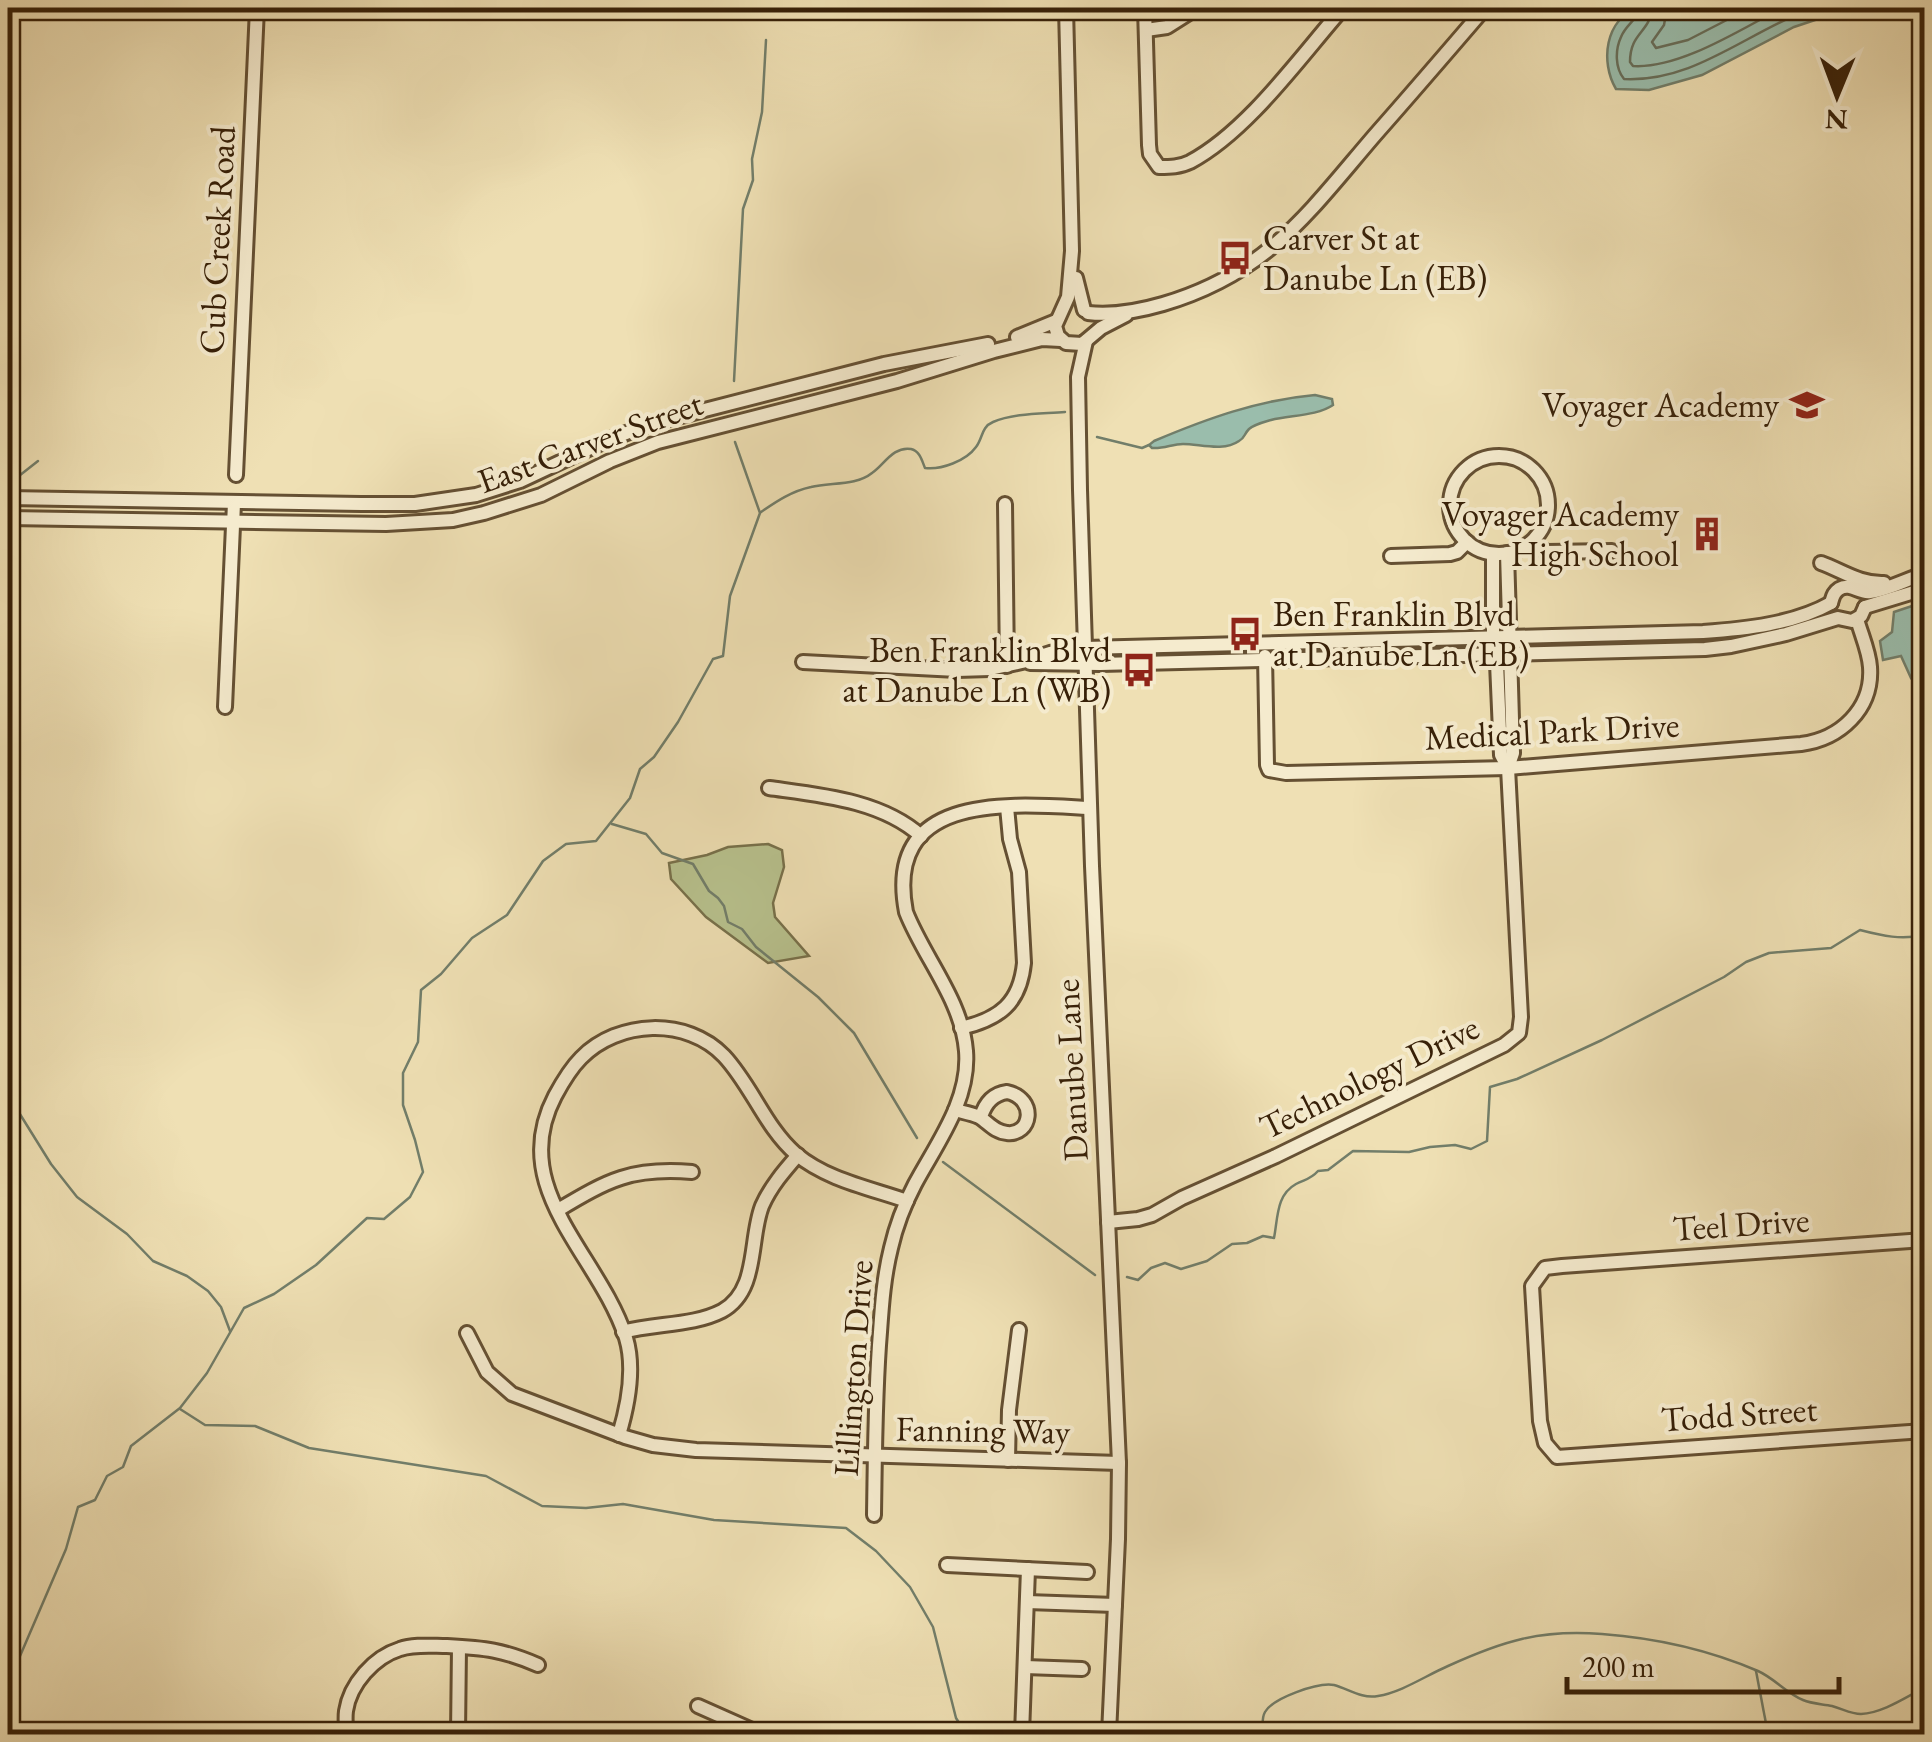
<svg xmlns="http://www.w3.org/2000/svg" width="1932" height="1742" font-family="'EB Garamond',serif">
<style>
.green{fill:#b8c28e;stroke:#78714b;stroke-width:2.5}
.water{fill:#9abdac;stroke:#727e6a;stroke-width:2.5}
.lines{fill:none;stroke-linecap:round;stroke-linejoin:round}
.shore{stroke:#686e5a;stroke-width:2.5}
.stream{stroke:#727e6a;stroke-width:2.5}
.minor-casing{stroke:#655033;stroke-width:18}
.minor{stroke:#f5ebce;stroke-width:12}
.labels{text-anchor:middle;stroke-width:8;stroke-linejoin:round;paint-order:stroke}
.poi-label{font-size:35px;fill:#372008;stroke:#f5ebce;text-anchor:end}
.street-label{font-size:35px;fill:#372008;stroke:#f5ebce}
</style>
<rect width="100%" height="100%" fill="#efe0b4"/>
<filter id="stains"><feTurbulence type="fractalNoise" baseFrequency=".002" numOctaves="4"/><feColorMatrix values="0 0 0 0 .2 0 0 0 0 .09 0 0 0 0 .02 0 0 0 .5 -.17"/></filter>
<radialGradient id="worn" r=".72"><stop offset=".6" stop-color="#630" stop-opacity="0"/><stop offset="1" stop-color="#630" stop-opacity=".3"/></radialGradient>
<path class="green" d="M768 844 782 850 784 867 773 903 775 917 809 956 768 963 706 917 671 879 669 863 707 855 728 847Z"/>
<g class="water">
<path d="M1638 8H1851L1794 27 1702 75 1649 90 1616 89C1600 62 1605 19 1638 8Z"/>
<path d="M1315 395 1332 399 1333 405C1317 416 1291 415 1271 420 1264 422 1255 424 1249 429 1244 434 1245 438 1239 441 1223 452 1200 444 1183 444 1172 444 1164 449 1152 448L1149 445 1154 441C1206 419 1258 400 1315 395Z"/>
<path d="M1924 602V672L1911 678 1901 656 1883 660 1880 641 1892 632 1894 612Z"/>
</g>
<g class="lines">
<g class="shore">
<path d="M1639 8C1637 21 1626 24 1621 37 1615 50 1615 68 1624 79 1686 82 1733 44 1787 19 1798 14 1812 11 1825 8"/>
<path d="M1652 8C1650 33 1630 32 1630 62L1633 66C1680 69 1741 29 1782 8"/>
<path d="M1667 8 1664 25 1652 42 1656 48 1688 40 1750 8"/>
</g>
<g class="stream">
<path d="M734 381 743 209 753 180 752 159 762 112 766 40"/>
<path d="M1097 437 1142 448 1149 445"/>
<path d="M10 483 38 461"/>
<path d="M761 512C777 501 792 491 811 487 830 482 856 486 872 473 884 465 893 446 911 449 920 451 922 461 925 468 941 470 966 461 976 447 983 438 981 427 993 422 1015 413 1042 414 1065 412"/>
<path d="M612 824 646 834 662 853 693 864 709 891 718 898 724 906 728 922 742 929 756 947 818 997 854 1033 917 1138"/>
<path d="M8 1099 18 1111 51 1164 77 1197 127 1234 153 1261 187 1276 208 1291 221 1307 230 1331"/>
<path d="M943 1162 1095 1275"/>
<path d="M1127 1277 1138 1280 1151 1268 1165 1263 1181 1269 1207 1261 1232 1244 1247 1243 1263 1236 1274 1238C1278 1218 1276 1195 1296 1184 1306 1179 1311 1179 1318 1171L1328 1170 1353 1151 1409 1152 1430 1147 1455 1145 1471 1149 1487 1141 1490 1087 1517 1079 1602 1040 1724 977 1746 962 1769 953 1831 948 1860 930C1883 936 1901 940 1924 935"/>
<path d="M180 1409 205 1425 255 1426 309 1448 486 1476 542 1506 586 1508 623 1504 714 1520 846 1528 876 1551 910 1587 933 1627 956 1718 966 1734"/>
<path d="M1756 1671 1768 1734"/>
<path d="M8 1684 66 1549 78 1507 95 1500 107 1476 123 1467 131 1446 180 1408 207 1373 244 1308 274 1294 316 1265 367 1218 384 1219 410 1197 423 1172 415 1140 403 1105V1073L418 1042 421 990 441 974 472 938 507 915 543 861 566 844 596 841 630 798 640 769 654 757 678 722 713 659 723 656 730 596 760 513 735 442"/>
<path d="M1263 1734C1263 1727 1261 1719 1265 1712 1273 1698 1318 1682 1334 1685 1349 1689 1361 1699 1378 1696 1402 1692 1425 1676 1448 1666 1503 1641 1541 1629 1602 1634 1656 1638 1709 1650 1758 1671 1774 1678 1786 1693 1803 1700 1812 1704 1823 1704 1832 1706 1843 1709 1851 1714 1861 1714 1883 1713 1906 1697 1924 1688"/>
</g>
<g class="minor-casing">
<g id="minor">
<path d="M1066 8 1072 251 1068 297 1055 326 1058 336 1066 343 1082 344 1101 328 1126 315"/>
<path d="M1145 8 1149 145 1150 154 1159 167C1170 167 1180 167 1190 162 1248 131 1300 57 1343 8"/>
<path d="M1146 30 1167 27 1197 8"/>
<path d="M1076 278 1084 310"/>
<path d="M1088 313C1114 316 1139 311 1163 304 1268 273 1308 213 1375 135 1412 93 1449 50 1485 8"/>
<path d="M1017 337 1056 321"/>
<path d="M1086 341 1078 377 1080 490 1092 866 1119 1463 1118 1539 1109 1734"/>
<circle cx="1499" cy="505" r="49"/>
<path d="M236 475 257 8"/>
<path d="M8 498 361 504H415L476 495 520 481 603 442 650 424 884 364 988 344"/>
<path d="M1005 504 1007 666"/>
<path d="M8 518 386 524 453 520 484 513 541 495 610 461 658 442 897 381 994 351 1042 339 1061 340"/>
<path d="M1531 543 1547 552 1612 551"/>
<path d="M1493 554V638L1497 663 1501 755 1508 768"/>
<path d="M1391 556 1450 554 1457 552 1467 542"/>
<path d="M1821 563C1843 571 1860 584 1884 583"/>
<path d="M1831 603C1833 597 1833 593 1839 589 1851 582 1859 594 1870 592 1888 590 1907 579 1924 574"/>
<path d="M1865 607 1924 589"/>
<path d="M1265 656 1267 765 1269 770 1286 773 1508 768 1801 744C1840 739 1873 709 1870 667 1869 651 1861 634 1857 619"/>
<path d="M803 662 957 670 990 669 1022 662 1050 653 1085 648 1703 632C1745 629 1794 624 1831 603"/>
<path d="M1030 663 1100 664 1705 649 1731 646 1786 634 1838 618 1852 621 1861 616 1865 607"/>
<path d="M225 707 234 503"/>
<path d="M769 788C819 795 881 800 921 836"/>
<path d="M961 1028C1000 1019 1020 1003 1024 963L1019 872 1010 839 1007 807"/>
<path d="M955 1110C962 1112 973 1114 979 1117 988 1122 994 1132 1007 1133 1031 1136 1038 1099 1007 1092 993 1094 985 1103 981 1117"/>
<path d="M558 1210C608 1180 632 1167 692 1172"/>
<path d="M1108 1222 1138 1219 1152 1215 1182 1198 1276 1156 1504 1045 1519 1033 1521 1017 1508 768 1513 753 1507 553"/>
<path d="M1924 1240 1562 1266 1545 1268 1532 1286 1540 1421 1545 1443 1557 1457 1924 1431"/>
<path d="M623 1332C655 1323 693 1326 722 1311 759 1291 749 1239 762 1206 771 1186 784 1171 798 1155"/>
<path d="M467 1333 487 1372 512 1394 625 1437 653 1445 696 1450 1119 1463"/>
<path d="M619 1435C628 1405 635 1368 626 1338 599 1254 506 1189 555 1096 562 1083 570 1069 581 1058 618 1020 687 1017 724 1056 752 1086 765 1127 796 1154 827 1180 870 1188 907 1201"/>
<path d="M1008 1460 1009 1410 1019 1330"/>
<path d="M874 1515C875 1454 875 1392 880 1332 882 1303 884 1276 891 1248 896 1226 904 1205 915 1184 937 1143 970 1100 966 1051 962 1000 924 958 906 912 883 791 1012 804 1090 808"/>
<path d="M947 1565 1087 1572"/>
<path d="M1027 1602 1115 1605"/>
<path d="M1025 1667 1082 1669"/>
<path d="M698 1706 761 1734"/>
<path d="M1023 1733 1057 1734"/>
<path d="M346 1734C346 1727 345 1718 346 1711 350 1684 374 1657 400 1649 414 1644 432 1646 447 1646 485 1648 503 1650 538 1665"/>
<path d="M458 1734 459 1647"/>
<path d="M1022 1734 1028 1569"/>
</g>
</g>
<use href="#minor" class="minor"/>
</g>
<defs>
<g id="bus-bare" transform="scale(2.7)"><path d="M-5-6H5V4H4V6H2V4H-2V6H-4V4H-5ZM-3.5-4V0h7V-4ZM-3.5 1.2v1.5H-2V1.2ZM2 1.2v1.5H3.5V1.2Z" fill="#8f2418" stroke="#f5ebce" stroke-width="2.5" paint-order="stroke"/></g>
<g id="school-bare" transform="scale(2.7)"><path d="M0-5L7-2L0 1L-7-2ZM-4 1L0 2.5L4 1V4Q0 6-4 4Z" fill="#8f2418" stroke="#f5ebce" stroke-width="2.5" paint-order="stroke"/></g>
<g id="building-bare" transform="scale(2.7)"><path d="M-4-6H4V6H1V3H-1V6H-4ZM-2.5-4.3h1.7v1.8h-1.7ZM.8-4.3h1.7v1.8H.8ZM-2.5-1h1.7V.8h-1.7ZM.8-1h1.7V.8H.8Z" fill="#8f2418" stroke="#f5ebce" stroke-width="2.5" paint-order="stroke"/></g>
</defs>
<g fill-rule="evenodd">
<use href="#bus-bare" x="1235" y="258"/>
<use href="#school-bare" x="1807" y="405"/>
<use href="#building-bare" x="1707" y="534"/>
<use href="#bus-bare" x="1245" y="634"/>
<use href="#bus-bare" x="1139" y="670"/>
</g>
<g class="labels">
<g class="poi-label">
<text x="1263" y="250" text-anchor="start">Carver St at<tspan x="1263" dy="40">Danube Ln (EB)</tspan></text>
<text x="1779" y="417">Voyager Academy</text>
<text x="1679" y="526">Voyager Academy<tspan x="1679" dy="40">High School</tspan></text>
<text x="1273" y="626" text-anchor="start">Ben Franklin Blvd<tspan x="1273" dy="40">at Danube Ln (EB)</tspan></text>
<text x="1111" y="662">Ben Franklin Blvd<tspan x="1111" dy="40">at Danube Ln (WB)</tspan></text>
</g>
<g class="street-label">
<text transform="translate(217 240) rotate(-87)" y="12">Cub Creek Road</text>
<text transform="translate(590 442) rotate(-20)" y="12">East Carver Street</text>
<text transform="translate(1552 731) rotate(-3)" y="12">Medical Park Drive</text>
<text transform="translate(1071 1070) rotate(-93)" y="12">Danube Lane</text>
<text transform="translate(1369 1077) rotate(-26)" y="12">Technology Drive</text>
<text transform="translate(1741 1224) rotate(-4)" y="12">Teel Drive</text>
<text transform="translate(853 1368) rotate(-86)" y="12">Lillington Drive</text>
<text transform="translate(1739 1414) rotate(-4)" y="12">Todd Street</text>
<text transform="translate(983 1430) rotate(1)" y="12">Fanning Way</text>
</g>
</g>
<rect width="1932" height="1742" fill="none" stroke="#efe0b4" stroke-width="40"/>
<rect x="10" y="10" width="1912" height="1722" fill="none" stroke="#372008" stroke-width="5"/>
<rect x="20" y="20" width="1892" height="1702" fill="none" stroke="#372008" stroke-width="2.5"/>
<g transform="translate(1837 95) rotate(181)" stroke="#f5ebce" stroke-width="8" paint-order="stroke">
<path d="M0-8L18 38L0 25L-18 38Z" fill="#372008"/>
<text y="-15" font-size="28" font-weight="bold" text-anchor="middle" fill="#372008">N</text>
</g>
<path d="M1567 1677v15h272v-15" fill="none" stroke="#372008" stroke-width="5"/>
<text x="1582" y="1677" font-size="30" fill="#372008" stroke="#f5ebce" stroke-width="8" paint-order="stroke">200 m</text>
<rect width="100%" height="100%" filter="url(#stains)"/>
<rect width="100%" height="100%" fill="url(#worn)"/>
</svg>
